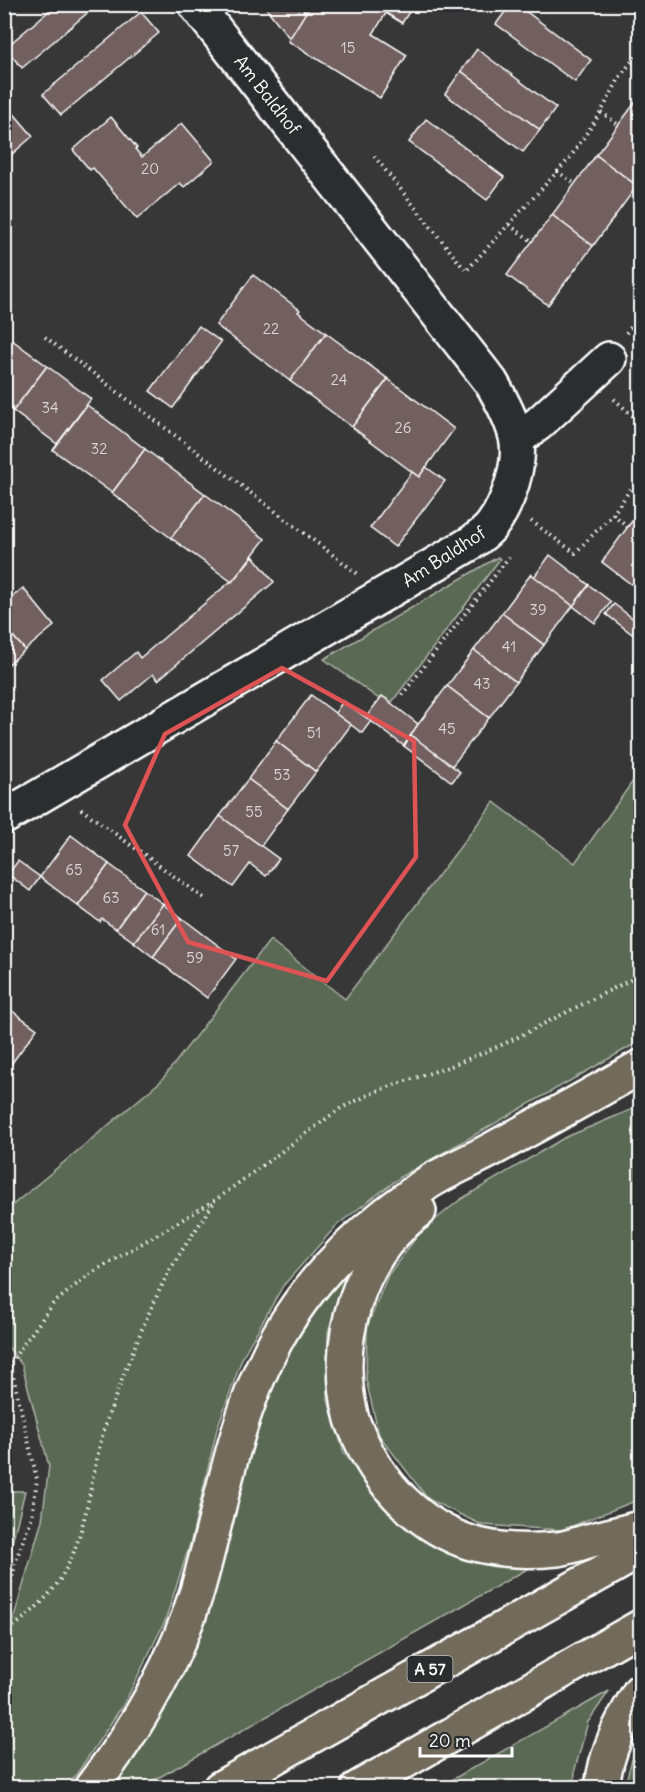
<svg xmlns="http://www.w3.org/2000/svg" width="645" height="1792" font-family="Delius,sans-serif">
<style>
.green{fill:#5a6952;stroke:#acb4a8;stroke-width:1.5}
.building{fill:#725f5e;stroke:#fff;stroke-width:1.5}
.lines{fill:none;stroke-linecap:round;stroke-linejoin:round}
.minor-casing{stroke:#fff;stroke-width:38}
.highway-casing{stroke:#fff;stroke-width:38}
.path{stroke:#fff;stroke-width:4;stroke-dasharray:1.5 4.5;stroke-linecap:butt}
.minor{stroke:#2a2d2e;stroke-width:33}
.highway{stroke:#726b5a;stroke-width:33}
.marked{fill:none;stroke:#de5353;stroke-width:4.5;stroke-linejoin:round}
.labels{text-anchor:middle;stroke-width:4.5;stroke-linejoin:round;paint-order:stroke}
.number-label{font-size:15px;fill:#dcd7d7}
.shield{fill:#2a2d2e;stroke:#bfc0c0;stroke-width:1.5}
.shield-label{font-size:16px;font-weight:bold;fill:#fff}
.street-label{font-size:18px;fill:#fff;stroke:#2a2d2e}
</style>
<rect width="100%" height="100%" fill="#383738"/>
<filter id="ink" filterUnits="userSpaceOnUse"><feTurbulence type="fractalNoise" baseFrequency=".0167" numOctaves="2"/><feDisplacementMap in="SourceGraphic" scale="12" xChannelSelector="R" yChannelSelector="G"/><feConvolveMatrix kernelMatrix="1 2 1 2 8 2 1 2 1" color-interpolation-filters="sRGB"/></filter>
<g filter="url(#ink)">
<g class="green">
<path d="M498 557 500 559 392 702 382 696 379 699 324 659Z"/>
<path d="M640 771V1041L402 1176 337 1225 283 1286 243 1356 217 1429 191 1541 165 1621 125 1702 76 1775 64 1787H5V1648L42 1520 49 1466 22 1365 5 1343V1204L9 1208 161 1081 270 940 345 999 494 802 575 863Z"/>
<path d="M640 1106V1499L562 1530 482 1525 428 1499 379 1435 366 1380 367 1327 388 1275 421 1231 461 1199 564 1138Z"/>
<path d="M368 1243 342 1287 328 1332V1400L344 1453 388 1511 450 1551 529 1568 142 1787 106 1788 272 1374 313 1307Z"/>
<path d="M4 1467 9 1491H25L5 1571Z"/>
<path d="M609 1691 588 1722 575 1769 574 1787H439Z"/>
<path d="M640 1730V1787H626V1781Z"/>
</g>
<g class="building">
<path d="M57 4H98L22 68 5 48Z"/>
<path d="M263 4H299L306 13 290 39Z"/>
<path d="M311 4H318L327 10 331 4H414L402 23 386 13 373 34 407 55 380 98 288 41Z"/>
<path d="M511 4H516L591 60 575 82 496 24Z"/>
<path d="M141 12 159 33 61 115 43 94Z"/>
<path d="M477 49 556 108 540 130 461 71Z"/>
<path d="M461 71 540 130 523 152 445 94Z"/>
<path d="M640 96V181L637 186 596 155Z"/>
<path d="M4 102 33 136 12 154 4 145Z"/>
<path d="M111 117 137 148 135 149 142 157 182 123 214 161 184 187 180 183 137 219 93 168 90 170 73 150Z"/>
<path d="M426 119 504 177 487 200 409 142Z"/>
<path d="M596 155 637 186 593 246 552 215Z"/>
<path d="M552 215 593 246 548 305 507 275Z"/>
<path d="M253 275 300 310 298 312 326 333 290 381 216 325Z"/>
<path d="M199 326 221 342 173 408 150 391Z"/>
<path d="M326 333 388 379 352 427 290 381Z"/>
<path d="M4 334 47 366 13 411 4 405Z"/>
<path d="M47 366 91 399 57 444 13 411Z"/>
<path d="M388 379 454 429 419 477 352 427Z"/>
<path d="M87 405 145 449 112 493 53 450Z"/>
<path d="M145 449 205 494 171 538 112 493Z"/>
<path d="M426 467 445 481 395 547 370 528 412 472 419 477Z"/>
<path d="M205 494 265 539 232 582 171 538Z"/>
<path d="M640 510V591L602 562Z"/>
<path d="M550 555 589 585 573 606 534 577Z"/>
<path d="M253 556 274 582 158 680 153 674 121 701 103 680 136 652 140 658 230 582H232Z"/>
<path d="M531 574 573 606 544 645 502 613Z"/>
<path d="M589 585 611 602 595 623 573 606Z"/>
<path d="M23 588 54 626 25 650 4 626V604Z"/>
<path d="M614 604 640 624 632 634 606 614Z"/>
<path d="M502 613 544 645 516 682 474 650Z"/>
<path d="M4 626 25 650 4 668Z"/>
<path d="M474 650 516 682 489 718 447 686Z"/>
<path d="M447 686 489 718 452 766 410 735Z"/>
<path d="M311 695 351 725 316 772 276 741Z"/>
<path d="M382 696 418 724 404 746 366 717Z"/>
<path d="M343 701 371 721 362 733 335 713Z"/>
<path d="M411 735 460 772 452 782 404 746Z"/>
<path d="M276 741 316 772 288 809 248 779Z"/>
<path d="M248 779 288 809 261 846 220 816Z"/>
<path d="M220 816 279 859 266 876 250 864 233 887 191 856Z"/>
<path d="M71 835 109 864 78 906 40 877Z"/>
<path d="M18 861 40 877 30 891 8 874Z"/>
<path d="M109 864 144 890 116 929 102 919 100 922 78 906Z"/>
<path d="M144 890 163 904 134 942 116 929Z"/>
<path d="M163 904 182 918 153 957 134 942Z"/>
<path d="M182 918 236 959 207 998 153 957Z"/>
<path d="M4 1005 37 1029 6 1071 4 1070Z"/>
</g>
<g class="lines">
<g class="minor-casing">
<g id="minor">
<path d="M517 439 538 424 609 359"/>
<path d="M4 817 471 543C478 538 487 532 492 525 508 504 522 463 516 437 511 417 501 399 491 382L195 4"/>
</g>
</g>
<g class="highway-casing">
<g id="highway">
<path d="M419 1211C357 1256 333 1342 351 1415 352 1422 356 1429 359 1436 380 1485 420 1527 471 1543 499 1551 528 1552 557 1549 568 1548 580 1543 592 1540 608 1536 624 1532 640 1528"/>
<path d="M91 1788C137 1728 175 1663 197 1591 220 1513 231 1432 267 1358 297 1294 350 1238 407 1198 416 1191 425 1184 434 1179 455 1167 477 1158 498 1146 546 1120 593 1094 640 1067"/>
<path d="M220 1788 640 1551"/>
<path d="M358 1788 640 1627"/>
<path d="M602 1788C606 1750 621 1723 640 1691"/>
</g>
</g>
<g class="path">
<path d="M4 7 8 4"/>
<path d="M601 112 619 125"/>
<path d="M374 156 466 271 569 159 601 112 621 75 640 51"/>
<path d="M557 171 575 184"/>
<path d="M509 225 532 241"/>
<path d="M626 333 640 317"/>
<path d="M45 337 358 574"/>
<path d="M614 399 640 422"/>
<path d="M613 514 628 527"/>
<path d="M531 521 575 553 613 514 640 476"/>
<path d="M402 695 509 557"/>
<path d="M81 809 204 898"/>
<path d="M4 1356 10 1363 37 1479 32 1517 16 1560 4 1613"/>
<path d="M10 1363 53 1304 88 1275 214 1201 341 1108 379 1090 451 1066 504 1044 640 975"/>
<path d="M4 1368 11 1367"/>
<path d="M4 1634C22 1620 40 1606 54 1588 90 1541 89 1469 109 1414 125 1370 142 1326 163 1283 177 1255 197 1229 214 1202"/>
</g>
<use href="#minor" class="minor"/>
<use href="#highway" class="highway"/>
</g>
</g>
<path class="marked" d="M282 668 414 741 416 857 327 981 188 942 125 825 165 734Z"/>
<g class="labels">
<g class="number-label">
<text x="348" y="53">15</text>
<text x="150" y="174">20</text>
<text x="271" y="334">22</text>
<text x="339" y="385">24</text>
<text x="50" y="413">34</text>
<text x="403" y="433">26</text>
<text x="99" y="454">32</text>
<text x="538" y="615">39</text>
<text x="509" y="652">41</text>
<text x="482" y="689">43</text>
<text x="447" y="734">45</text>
<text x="314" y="738">51</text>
<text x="282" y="780">53</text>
<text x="254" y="817">55</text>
<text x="231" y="856">57</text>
<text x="74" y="875">65</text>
<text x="111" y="903">63</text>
<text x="158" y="935">61</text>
<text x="195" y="963">59</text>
</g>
<rect class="shield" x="407.5" y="1656" width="45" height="26" rx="4.5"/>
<g class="shield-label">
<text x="430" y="1675">A 57</text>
</g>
<g class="street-label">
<text transform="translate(267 95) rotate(52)" y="6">Am Baldhof</text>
<text transform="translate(444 557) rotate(-33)" y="6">Am Baldhof</text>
</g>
</g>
<rect width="645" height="1792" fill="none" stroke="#2a2d2e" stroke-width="24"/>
<rect x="12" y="12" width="621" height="1768" fill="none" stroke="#fff" stroke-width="2" filter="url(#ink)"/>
<path d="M420 1747v9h92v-9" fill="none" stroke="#ffffff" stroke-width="3"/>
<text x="429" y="1747" font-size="18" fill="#ffffff" stroke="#2a2d2e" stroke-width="4.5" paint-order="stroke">20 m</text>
</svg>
